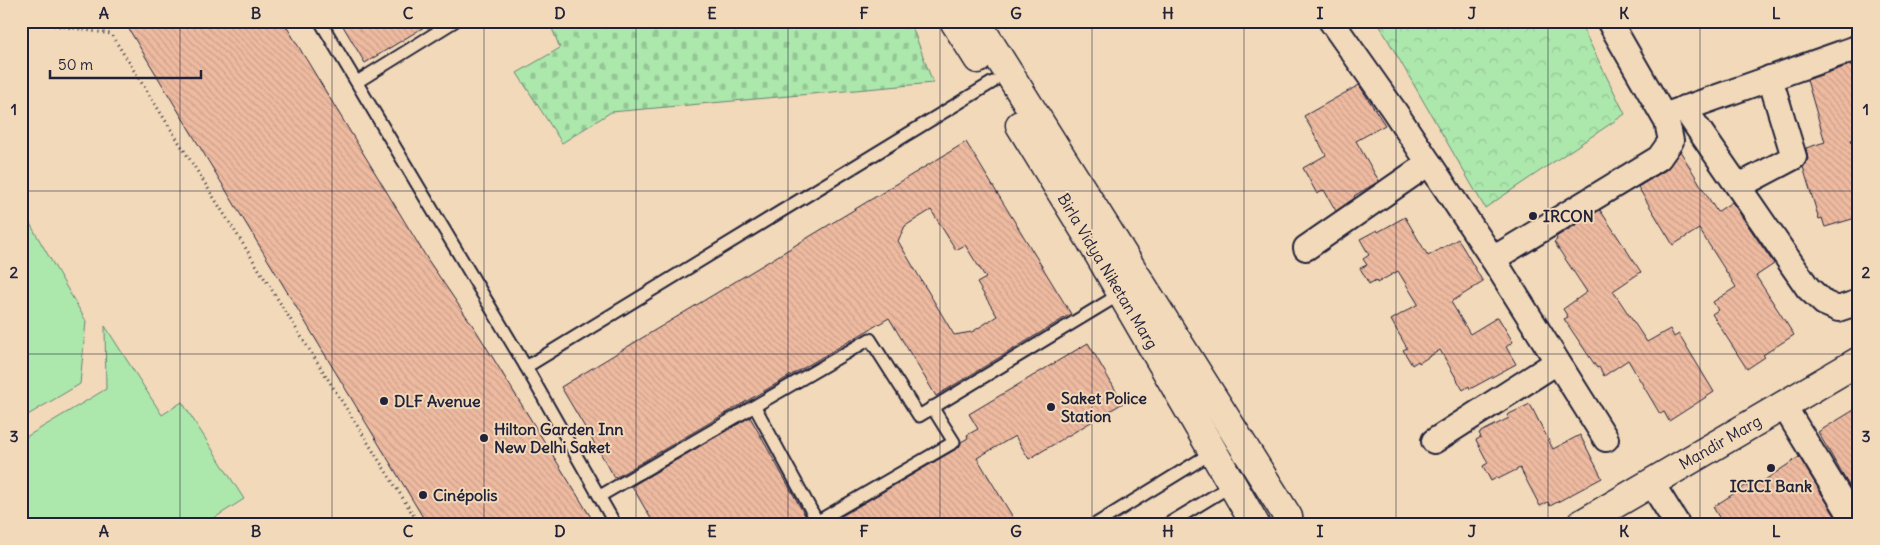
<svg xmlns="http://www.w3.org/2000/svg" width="1880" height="545" font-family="Delius,sans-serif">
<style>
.grass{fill:#ace7ac;stroke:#678474}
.forest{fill:url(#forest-crowns);stroke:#678474}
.cemetery{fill:url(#cemetery-stones);stroke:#678474}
.building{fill:url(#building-back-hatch);stroke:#22223b;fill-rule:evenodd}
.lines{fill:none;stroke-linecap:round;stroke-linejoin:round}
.service-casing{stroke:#22223b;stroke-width:15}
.minor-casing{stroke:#22223b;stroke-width:28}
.tertiary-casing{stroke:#22223b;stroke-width:31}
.secondary-casing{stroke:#22223b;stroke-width:31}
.path{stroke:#22223b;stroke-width:3;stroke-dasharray:1 4;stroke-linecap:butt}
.service{stroke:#f1d9b9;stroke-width:11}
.minor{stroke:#f1d9b9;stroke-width:24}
.tertiary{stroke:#f1d9b9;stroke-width:28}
.secondary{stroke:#f1d9b9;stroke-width:28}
.grid{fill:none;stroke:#22223b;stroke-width:1;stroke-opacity:0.55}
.poi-dot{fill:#22223b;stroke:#f1d9b9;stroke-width:2}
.labels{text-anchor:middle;stroke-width:4;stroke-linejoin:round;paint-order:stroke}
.poi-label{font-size:16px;font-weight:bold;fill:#22223b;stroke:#f1d9b9;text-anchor:start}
.street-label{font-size:16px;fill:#22223b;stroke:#f1d9b9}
.neatline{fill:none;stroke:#22223b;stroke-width:2}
.grid-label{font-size:16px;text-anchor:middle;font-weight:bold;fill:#22223b}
</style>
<defs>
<pattern id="forest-crowns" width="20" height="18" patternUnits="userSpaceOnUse" patternTransform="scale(1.25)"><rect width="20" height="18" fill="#ace7ac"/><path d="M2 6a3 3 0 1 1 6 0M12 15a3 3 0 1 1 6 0" fill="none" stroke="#94c695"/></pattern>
<pattern id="cemetery-stones" width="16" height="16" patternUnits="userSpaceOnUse" patternTransform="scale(1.25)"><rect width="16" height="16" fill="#ace7ac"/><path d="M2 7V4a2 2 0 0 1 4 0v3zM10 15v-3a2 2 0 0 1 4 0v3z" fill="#94c695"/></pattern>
<pattern id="building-back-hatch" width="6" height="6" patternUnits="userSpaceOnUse" patternTransform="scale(1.25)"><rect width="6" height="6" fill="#eebaa0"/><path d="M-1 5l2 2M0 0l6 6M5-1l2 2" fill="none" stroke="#cca08b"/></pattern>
</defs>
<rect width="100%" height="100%" fill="#f1d9b9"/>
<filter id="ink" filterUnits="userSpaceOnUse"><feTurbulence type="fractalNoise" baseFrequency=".02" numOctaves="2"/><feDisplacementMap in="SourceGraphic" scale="10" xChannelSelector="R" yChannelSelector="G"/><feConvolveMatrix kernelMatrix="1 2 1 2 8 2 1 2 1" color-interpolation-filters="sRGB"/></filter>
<g filter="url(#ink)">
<g class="grass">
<path d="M21 208 86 321 80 384 21 419Z"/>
<path d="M105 326 162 415 182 402 244 499 205 524H21V440L106 389Z"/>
</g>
<path class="forest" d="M1377 21H1579L1625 114 1485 208Z"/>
<path class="cemetery" d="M549 21H910L933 83 611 112 562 143 517 73 560 48Z"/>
<g class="building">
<path d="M124 21H283L428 260 477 332 595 524H427Z"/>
<path d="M340 21H434L365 63Z"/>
<path d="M1850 65 1851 67 1856 65 1859 74V137L1851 140 1859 166V217L1825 227 1822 218 1819 219 1803 167 1808 159 1806 148 1825 142 1807 80Z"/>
<path d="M1359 85 1385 125 1356 141 1379 181 1354 196 1355 198 1336 211 1324 190 1317 194 1303 168 1326 155 1304 116Z"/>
<path d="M966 142 1071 314 936 396 889 318 615 478 561 387ZM931 210 956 250 965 245 986 278 977 283 997 316 972 332 954 335 898 241 905 226Z"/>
<path d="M1680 151 1717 212 1732 202 1774 264 1756 276 1794 335 1763 355 1765 357 1747 369 1712 314 1718 310 1713 302 1736 287 1699 229 1673 245 1638 187 1666 170Z"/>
<path d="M1600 210 1641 272 1613 291 1647 342 1670 329 1674 337 1679 334 1714 392 1669 421 1664 412 1660 414 1628 360 1604 376 1599 367 1597 368 1564 319 1568 317 1563 309 1587 292 1554 242 1557 240 1556 237Z"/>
<path d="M1405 217 1428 256 1458 239 1483 282 1451 302 1470 334 1498 317 1513 342 1506 347 1516 364 1470 389 1469 386 1463 390 1440 350 1419 363 1418 361 1412 365 1403 350 1407 348 1391 320 1418 304 1398 271 1377 283 1376 280 1369 284 1360 268 1367 265 1363 259 1369 255 1360 239 1377 230 1378 232Z"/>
<path d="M1088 343 1123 403 1029 459 1015 436 977 458 1017 524H828L958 448 961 442 968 438 967 435 978 429 969 414Z"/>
<path d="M1530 404 1553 449 1580 435 1602 478 1550 506 1548 502 1540 506 1520 468 1498 479V477L1491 481 1483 466 1488 463 1476 440 1481 437 1479 433 1509 418 1507 415Z"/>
<path d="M1859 407V493L1855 496 1818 432Z"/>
<path d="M750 417 807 519 806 524H654L632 486Z"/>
<path d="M1799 457 1840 524H1723L1713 507 1747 485 1750 490Z"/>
</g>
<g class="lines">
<g class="service-casing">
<g id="service">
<path d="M320 21 526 367 615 524"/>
<path d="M357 82 455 21"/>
<path d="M526 367 993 82"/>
<path d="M755 407 817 521"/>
<path d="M600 496 870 339 919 416 1122 293"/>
<path d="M813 524 954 442 932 407"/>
<path d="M1096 524 1213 452"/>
<path d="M1168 524 1232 485"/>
</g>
</g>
<g class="minor-casing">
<g id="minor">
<path d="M1331 21 1393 109 1493 259 1659 158 1671 141 1667 122 1609 21"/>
<path d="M1684 108 1808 288 1824 303 1838 309 1859 302"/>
<path d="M1669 114 1859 47"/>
<path d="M1739 186 1794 157 1770 78"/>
<path d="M1306 248 1429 163"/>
<path d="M1493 259 1606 439"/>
<path d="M1790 416 1856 524"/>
<path d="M1434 441 1557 362"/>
<path d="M1659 495 1677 524"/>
</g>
</g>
<g class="tertiary-casing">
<g id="tertiary">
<path d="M954 21 978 59"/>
<path d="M976 21 1288 517 1289 524"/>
<path d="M1020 125 1091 241 1255 524"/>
</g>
</g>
<g class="secondary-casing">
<path id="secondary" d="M1581 524 1859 361"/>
</g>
<path class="path" d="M21 29 34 22 111 34 419 524"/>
<use href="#service" class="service"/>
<use href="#minor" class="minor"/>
<use href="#tertiary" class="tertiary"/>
<use href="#secondary" class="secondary"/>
</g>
</g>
<path class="grid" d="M180 21V524M332 21V524M484 21V524M636 21V524M788 21V524M940 21V524M1092 21V524M1244 21V524M1396 21V524M1548 21V524M1700 21V524M21 191H1859M21 354H1859"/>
<g class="poi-dot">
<circle cx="1533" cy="216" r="5"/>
<circle cx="384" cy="401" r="5"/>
<circle cx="1051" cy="407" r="5"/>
<circle cx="484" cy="438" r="5"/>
<circle cx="1771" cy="468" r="5"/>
<circle cx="423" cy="495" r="5"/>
</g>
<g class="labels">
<g class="poi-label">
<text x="1543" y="222">IRCON</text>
<text x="1061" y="404">Saket Police<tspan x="1061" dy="18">Station</tspan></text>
<text x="394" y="407">DLF Avenue</text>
<text x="494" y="435">Hilton Garden Inn<tspan x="494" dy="18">New Delhi Saket</tspan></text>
<text x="1771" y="492" text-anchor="middle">ICICI Bank</text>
<text x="433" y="501">Cinépolis</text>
</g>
<g class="street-label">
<text transform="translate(1108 271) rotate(59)" y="6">Birla Vidya Niketan Marg</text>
<text transform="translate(1720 442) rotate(-30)" y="6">Mandir Marg</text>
</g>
</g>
<rect width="1880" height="545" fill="none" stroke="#f1d9b9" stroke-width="55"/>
<path d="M50 70v8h151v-8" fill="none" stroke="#22223b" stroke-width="2.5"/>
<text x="58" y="70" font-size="15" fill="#22223b" stroke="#f1d9b9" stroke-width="4" paint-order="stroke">50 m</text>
<rect x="28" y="28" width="1824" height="490" class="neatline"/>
<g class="grid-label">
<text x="104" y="19">A</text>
<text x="256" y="19">B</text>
<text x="408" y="19">C</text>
<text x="560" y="19">D</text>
<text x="712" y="19">E</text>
<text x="864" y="19">F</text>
<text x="1016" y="19">G</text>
<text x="1168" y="19">H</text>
<text x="1320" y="19">I</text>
<text x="1472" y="19">J</text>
<text x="1624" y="19">K</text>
<text x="1776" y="19">L</text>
<text x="14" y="115">1</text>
<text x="1866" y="115">1</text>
<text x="14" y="278">2</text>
<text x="1866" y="278">2</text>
<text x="14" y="442">3</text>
<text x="1866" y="442">3</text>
<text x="104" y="537">A</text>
<text x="256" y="537">B</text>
<text x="408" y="537">C</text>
<text x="560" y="537">D</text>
<text x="712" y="537">E</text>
<text x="864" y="537">F</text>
<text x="1016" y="537">G</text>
<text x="1168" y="537">H</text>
<text x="1320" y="537">I</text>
<text x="1472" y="537">J</text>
<text x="1624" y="537">K</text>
<text x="1776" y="537">L</text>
</g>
</svg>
